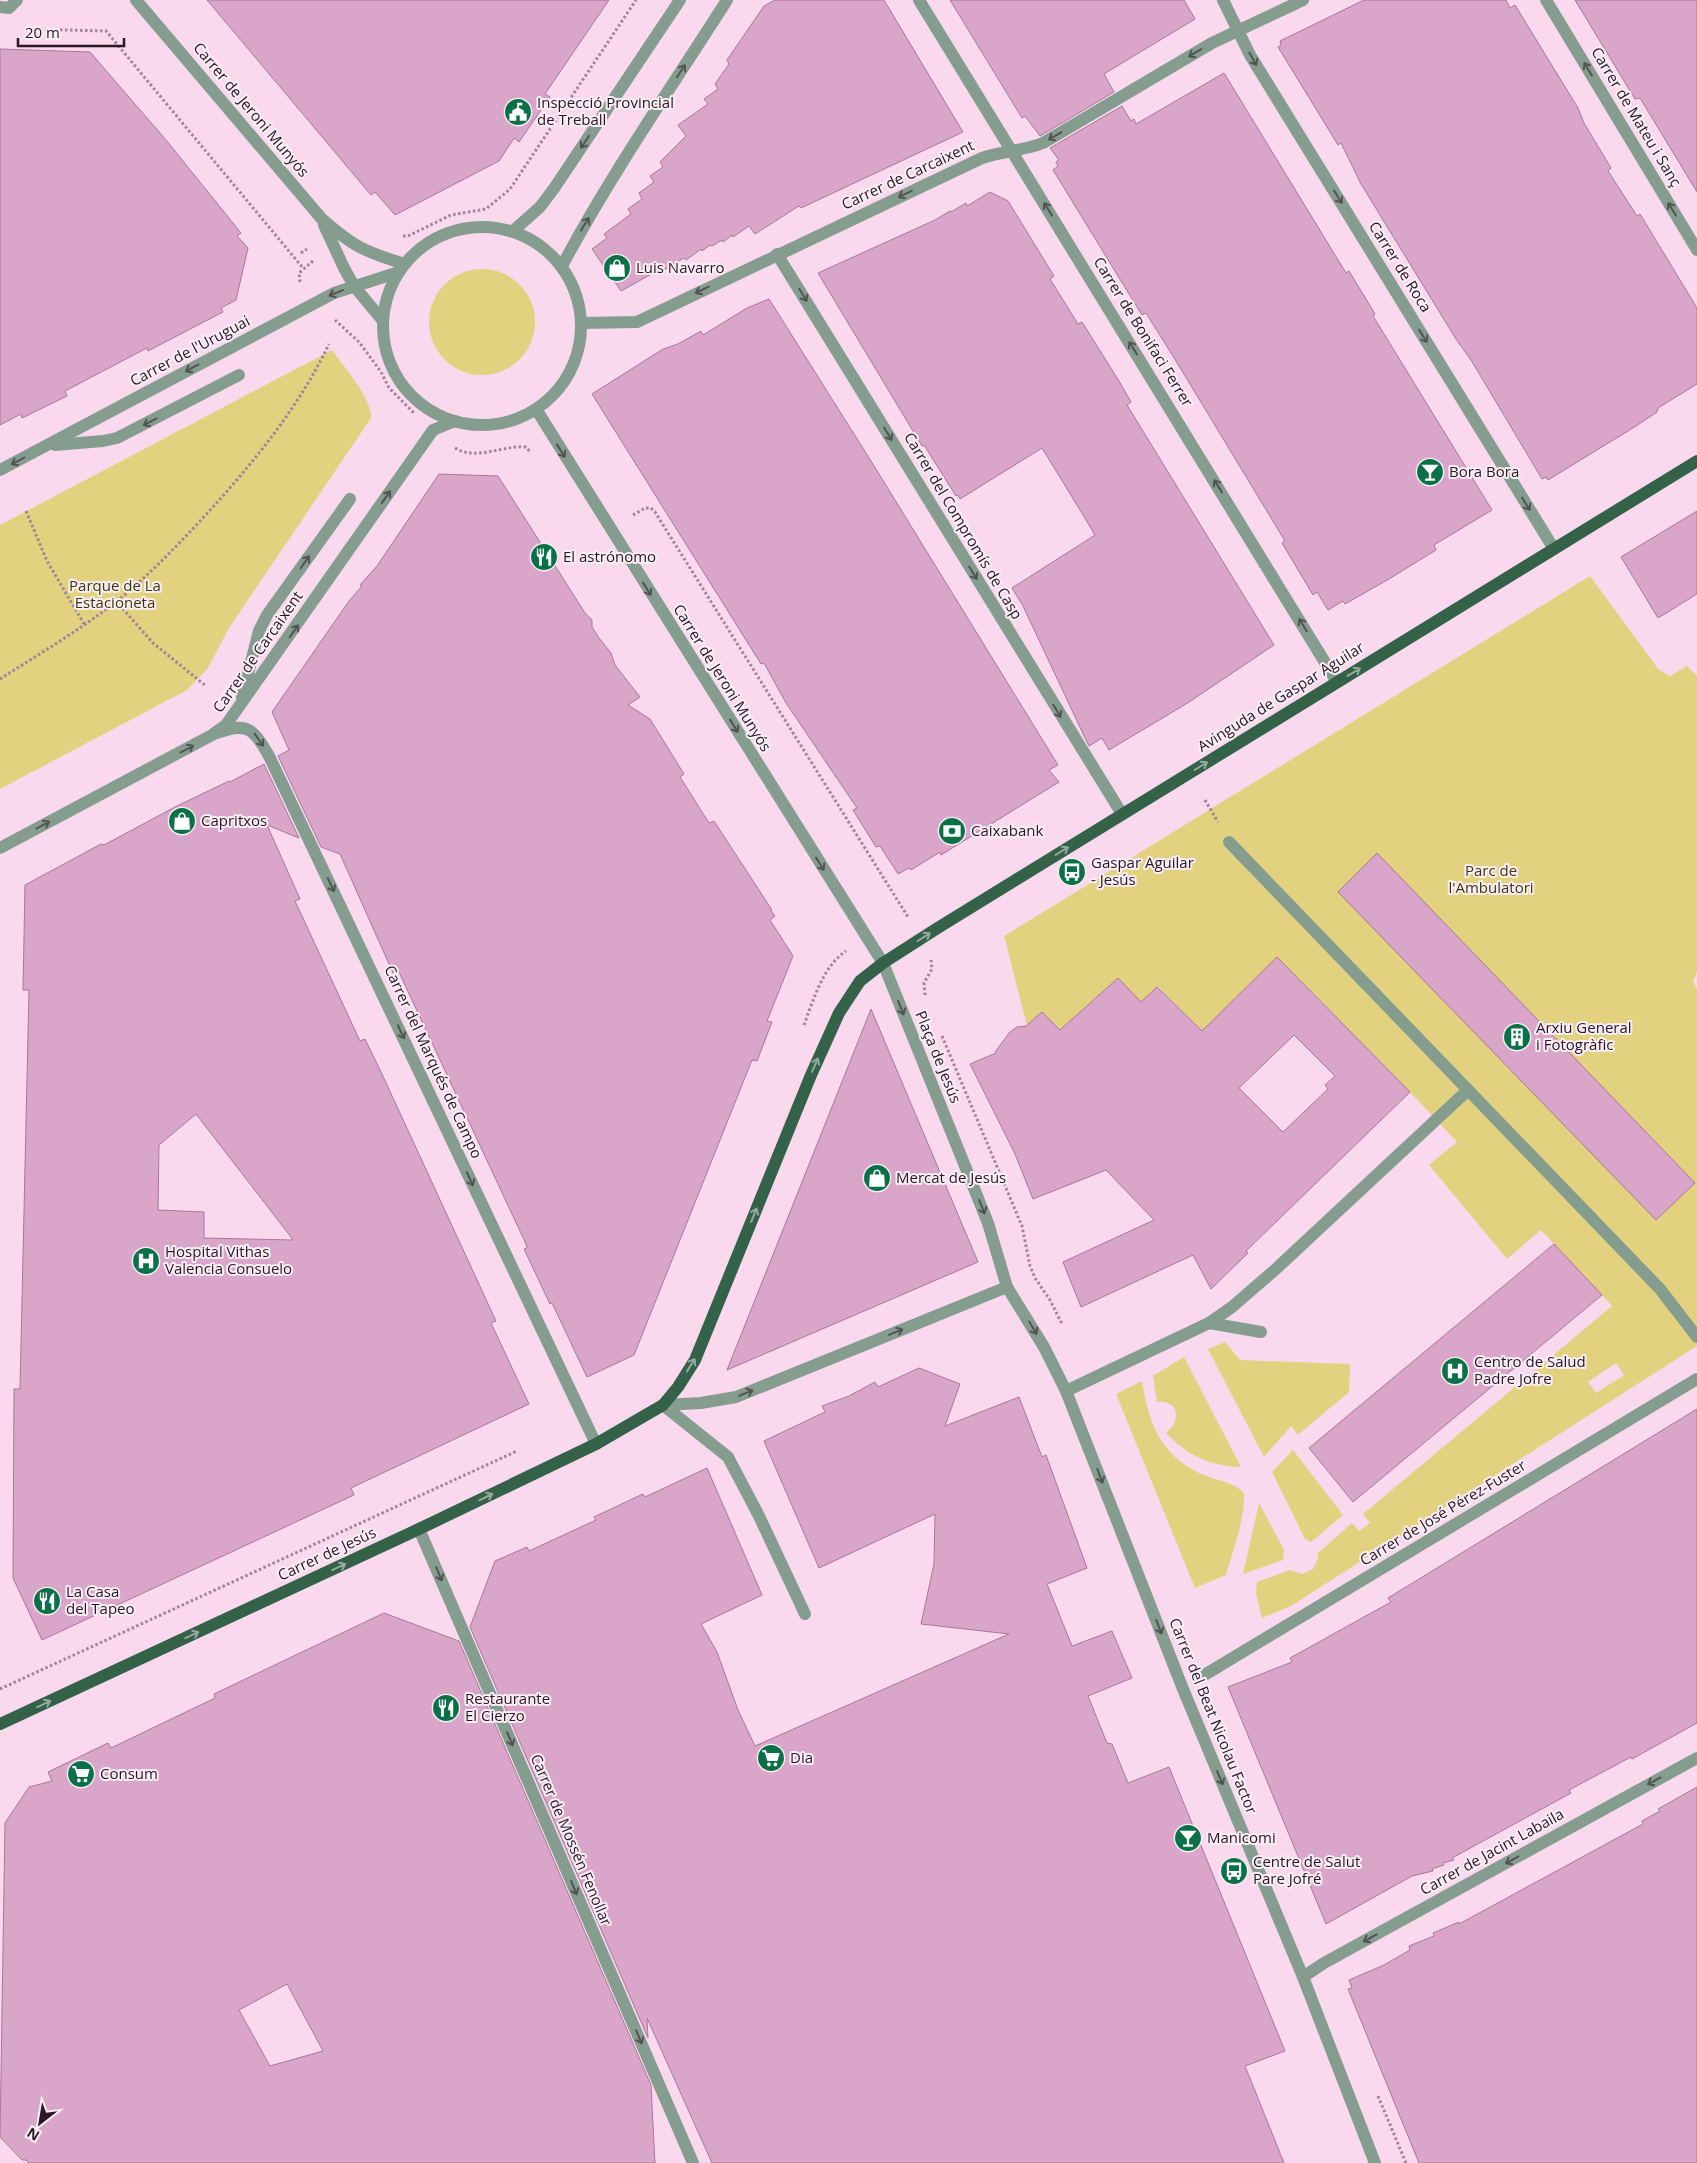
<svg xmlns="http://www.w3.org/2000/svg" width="1697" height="2163" font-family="'Open Sans',sans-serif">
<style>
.green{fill:#e2d280;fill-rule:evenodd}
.building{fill:#d9a5c8;stroke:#a97799;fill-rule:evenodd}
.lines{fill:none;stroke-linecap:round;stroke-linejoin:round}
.path{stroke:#a08497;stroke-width:3;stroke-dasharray:2.5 2.5;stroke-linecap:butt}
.minor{stroke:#859d8f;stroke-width:12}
.major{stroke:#346249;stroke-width:12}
.oneway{stroke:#535354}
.oneway2{stroke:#96a89f}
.labels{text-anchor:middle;stroke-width:4;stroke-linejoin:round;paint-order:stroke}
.poi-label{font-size:15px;fill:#2a1624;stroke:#f9eef5;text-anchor:start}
.street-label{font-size:15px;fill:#2a1624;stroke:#f9eef5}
.park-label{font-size:15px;fill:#3f370b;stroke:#f9eef5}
</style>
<rect width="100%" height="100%" fill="#fad9ef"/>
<g class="green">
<circle cx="482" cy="322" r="53"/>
<path d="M332 350C343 365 373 400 371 418L229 628 208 668 187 690 0 789V525Z"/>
<path d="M1590 576 1659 670 1670 676 1687 666 1697 676V972L1693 981 1697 989V1346L1291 1606 1262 1618 1256 1593 1257 1582 1290 1570 1302 1574 1313 1569 1318 1558V1553L1352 1523 1359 1531 1370 1523 1363 1514 1612 1306 1541 1230 1507 1259 1429 1165 1457 1142 1410 1092 1277 957 1202 1031 1158 987 1141 1002 1118 978 1060 1030 1042 1012 1027 1026 1004 936ZM1616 1363 1624 1375 1596 1393 1588 1382Z"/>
<path d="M1225 1342 1240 1360 1350 1364 1349 1392 1298 1435 1291 1426 1264 1457 1208 1349Z"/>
<path d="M1184 1357 1241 1467C1210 1466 1188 1456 1166 1433 1182 1421 1179 1399 1157 1402L1153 1376Z"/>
<path d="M1142 1381C1149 1427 1163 1460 1209 1477 1222 1482 1233 1482 1244 1493 1245 1520 1233 1550 1226 1575L1195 1588 1116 1394Z"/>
<path d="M1293 1450 1343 1515 1311 1542 1305 1539 1272 1472Z"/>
<path d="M1259 1503 1284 1550 1283 1560 1243 1574Z"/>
</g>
<g class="building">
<path d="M207 0H609L545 94 550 97 519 142 514 138 499 161 395 215 375 192 371 195Z"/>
<path d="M775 0H884L963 132 801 208 799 206 755 234 749 226 733 237 732 235 723 242 722 240 712 246 710 245 702 251 701 249 686 260 684 258 659 273 657 271 621 291 592 249 607 238 604 234 631 214 628 209 642 199 639 193 654 182 650 176 663 167 660 162 686 136 678 125 708 104 704 99 718 89 715 84 729 64 727 60 764 6Z"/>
<path d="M950 0H1184L1195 19 1104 74 1114 92 1040 136 1025 116 1022 118Z"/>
<path d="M1364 0H1506L1510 8 1515 5 1578 108 1584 123 1611 168 1608 171 1637 216 1640 214 1697 308V384L1658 408 1657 412 1636 426 1548 480 1546 477 1542 479 1471 360 1456 339 1361 184 1341 143 1338 145 1278 47 1281 45 1280 41Z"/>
<path d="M1575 0H1697V192L1640 98 1635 99Z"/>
<path d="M0 49 90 52 166 140 241 233 237 236 248 248 236 300 221 308 223 312 148 351 147 348 65 391 67 396 22 418 21 414 0 425Z"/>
<path d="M1224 73 1346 273 1349 271 1375 314 1373 316 1492 510 1434 545 1436 550 1389 579 1345 604 1343 601 1328 610 1317 592 1313 595 1282 543 1285 541 1176 361 1146 313 1142 315 1053 170 1058 166 1056 162 1059 160 1050 148 1122 106 1131 121 1134 119 1136 124Z"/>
<path d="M990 192 1008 201 1054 276 1050 279 1078 324 1082 322 1119 381 1131 402 1127 405 1274 645 1186 704 1109 750 1102 738 1089 746 1086 740 1023 606 1012 588 1095 535 1080 510 1042 448 960 499 958 495 956 496 924 445 922 446 818 273 935 220 950 211 951 212 966 203 967 206Z"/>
<path d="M769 299 871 461 1058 765 1049 770 1059 782 941 855 940 852 911 870 909 868 898 874 880 846 876 847 853 810 857 808 786 703 764 663 761 664 592 394 663 349 678 344 701 331 703 335 747 308Z"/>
<path d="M439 474 498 476 585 613 592 620V627L599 638 611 653 615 665 640 697 628 705 650 719 684 774 680 777 709 823 714 821 772 910 771 911 775 916 770 920 793 956 767 1021 772 1022 757 1061 752 1060 634 1355 587 1377 552 1303 550 1304 524 1249 527 1248 526 1244 398 970 393 973 340 854 321 847 278 756 289 750 272 712 349 601 362 586 360 585 377 566Z"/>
<path d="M1697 511V594L1658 618 1621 557Z"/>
<path d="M264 764 299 838 267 825 300 899 295 901 360 1041 365 1039 381 1072 496 1321 491 1323 529 1404 351 1488 354 1495 42 1640 13 1578 14 1389H20L29 990H23L25 885 101 844 104 845 175 807 229 781 230 782ZM196 1114 291 1237 293 1240 204 1238V1212L158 1210 159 1145Z"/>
<path d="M1377 853 1695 1183 1656 1220 1338 892Z"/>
<path d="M1277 957 1410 1092 1246 1251 1248 1253 1211 1289 1193 1255 1081 1307 1063 1262 1154 1220 1106 1170 1033 1199 1015 1154 970 1064 996 1053 995 1052 1010 1032 1017 1027 1026 1026 1042 1012 1060 1030 1118 978 1141 1002 1157 987 1202 1031ZM1294 1035 1335 1076 1325 1085 1328 1089 1283 1132 1239 1088Z"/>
<path d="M871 1009 978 1262 727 1370Z"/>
<path d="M1554 1244 1602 1295 1353 1502 1309 1448Z"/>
<path d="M919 1368 960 1384 945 1426 1019 1397 1042 1457 1046 1455 1087 1568 1047 1584 1072 1646 1112 1631 1132 1678 1088 1696 1107 1743 1112 1744 1128 1783 1169 1767 1285 2051 1245 2066 1284 2163H712L647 2018 648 2038 470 1627 495 1561 527 1547 529 1551 596 1520 594 1517 643 1494 645 1497 707 1468 762 1595 701 1624 717 1652 738 1710 755 1746 1009 1634 921 1624 934 1564 935 1514 819 1568 764 1441 825 1412 822 1406 849 1396 875 1382 878 1387Z"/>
<path d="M1697 1409V1723L1632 1759 1631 1757 1569 1790 1571 1793 1452 1858 1454 1860 1443 1863 1444 1865 1432 1869 1433 1871 1412 1876 1326 1924 1228 1687 1292 1662 1290 1658 1391 1602 1388 1598Z"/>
<path d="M384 1613 459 1641 651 2085 655 2163H29L26 2160H22L0 2137 5 1823 29 1787 52 1781 48 1772 108 1743 111 1748 215 1698 214 1694ZM287 1984 323 2051 270 2066 239 2010Z"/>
<path d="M1697 1787V2163H1419L1348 1989 1352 1988 1349 1980 1384 1965 1410 1950 1409 1946 1434 1936 1433 1933 1459 1922V1924L1643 1824 1642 1821 1660 1811 1658 1809Z"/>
</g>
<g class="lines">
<g class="path">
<path d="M25 29 106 31 303 268"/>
<path d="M403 236H408L451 215 486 209 510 189 636 0"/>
<path d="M301 253 307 249"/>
<path d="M300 282 299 273 314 260"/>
<path d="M335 320 359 342 381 372 389 388 414 413"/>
<path d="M455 448C477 461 502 445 526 447L531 453"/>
<path d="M26 511 47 561 84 624"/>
<path d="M633 515 645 508H651L655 512 908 917"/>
<path d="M116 601 153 643 206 686"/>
<path d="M0 679C39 654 80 630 117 601 148 576 175 548 202 519 250 467 298 409 329 344"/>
<path d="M1205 800 1218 822"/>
<path d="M925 995 924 983 932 969 931 960"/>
<path d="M804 1025C813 1001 823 966 846 951"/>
<path d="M942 1036 1022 1226 1030 1266 1035 1278 1050 1300 1062 1324"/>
<path d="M0 1689 517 1451"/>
<path d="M1378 2096 1406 2163"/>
</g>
<g class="minor">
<path d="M136 0 321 218C352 246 365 252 405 264"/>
<path d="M919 0 1337 682"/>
<path d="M1223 0 1250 55 1554 549"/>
<path d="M1546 0 1697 250"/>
<path d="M0 7 9 8 17 0"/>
<path d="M324 225 344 268 354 286 383 321"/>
<circle cx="482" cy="326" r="99"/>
<path d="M513 231 540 207 555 187 680 0"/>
<path d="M777 254 1122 814"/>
<path d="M562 266C611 174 671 88 727 0"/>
<path d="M582 323 637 322 982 158C1002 151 1023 151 1043 143L1212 43 1303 0"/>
<path d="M536 409 883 963 988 1223 1007 1287 1044 1347 1066 1391 1183 1689 1303 1977 1375 2163"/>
<path d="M55 445 103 441 117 438 239 375"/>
<path d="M0 470 334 293 399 272"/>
<path d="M242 697 259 631 267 615 350 499"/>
<path d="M217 733C248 721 254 730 269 756L596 1444"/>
<path d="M1229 842 1660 1289 1697 1337"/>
<path d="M0 848 212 735 226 725 433 430 455 421"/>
<path d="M1209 1323 1232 1307 1277 1268 1468 1090"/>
<path d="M1066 1391 1209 1323 1261 1332"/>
<path d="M663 1405 701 1403 736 1397 1007 1287"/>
<path d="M663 1405 728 1457 759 1516 805 1614"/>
<path d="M419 1529 693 2163"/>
<path d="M1206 1674 1697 1379"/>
<path d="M1303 1977 1324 1963 1697 1758"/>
</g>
<path class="major" d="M0 1724 419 1529 596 1444 663 1405 678 1387 695 1360 811 1075 839 1013 860 981 883 963 936 929 1697 461"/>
</g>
<defs><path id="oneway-shaft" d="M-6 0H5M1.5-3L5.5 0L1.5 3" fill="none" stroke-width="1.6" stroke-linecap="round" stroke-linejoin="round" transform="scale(1.25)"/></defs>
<g class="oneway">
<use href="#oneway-shaft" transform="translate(1195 53) rotate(149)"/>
<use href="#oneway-shaft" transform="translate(1253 59) rotate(60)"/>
<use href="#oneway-shaft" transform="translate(1588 69) rotate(-121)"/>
<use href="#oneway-shaft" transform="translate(681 71) rotate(-57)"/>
<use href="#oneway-shaft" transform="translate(1055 136) rotate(149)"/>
<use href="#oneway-shaft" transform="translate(585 142) rotate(124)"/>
<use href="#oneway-shaft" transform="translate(905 194) rotate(155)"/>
<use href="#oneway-shaft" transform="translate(1338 197) rotate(58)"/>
<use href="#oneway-shaft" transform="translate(1048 209) rotate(-122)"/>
<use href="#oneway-shaft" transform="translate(1672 209) rotate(-121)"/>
<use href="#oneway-shaft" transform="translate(585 224) rotate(-58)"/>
<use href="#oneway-shaft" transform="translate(702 290) rotate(154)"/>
<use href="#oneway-shaft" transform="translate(336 293) rotate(157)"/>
<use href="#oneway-shaft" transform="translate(803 295) rotate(59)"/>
<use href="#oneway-shaft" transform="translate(1423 336) rotate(58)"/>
<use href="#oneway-shaft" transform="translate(1133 348) rotate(-122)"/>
<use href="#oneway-shaft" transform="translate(192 368) rotate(152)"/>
<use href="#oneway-shaft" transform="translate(150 422) rotate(152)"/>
<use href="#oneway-shaft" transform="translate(888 434) rotate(59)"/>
<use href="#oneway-shaft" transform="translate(561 451) rotate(58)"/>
<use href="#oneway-shaft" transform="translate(18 461) rotate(152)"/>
<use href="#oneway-shaft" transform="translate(1218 486) rotate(-122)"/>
<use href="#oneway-shaft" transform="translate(386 497) rotate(-55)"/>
<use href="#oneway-shaft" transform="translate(1526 504) rotate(58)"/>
<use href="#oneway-shaft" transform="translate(305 562) rotate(-55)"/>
<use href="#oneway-shaft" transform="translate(973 573) rotate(59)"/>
<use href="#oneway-shaft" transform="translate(647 589) rotate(58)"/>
<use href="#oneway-shaft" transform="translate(1303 625) rotate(-121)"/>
<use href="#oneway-shaft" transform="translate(294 631) rotate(-55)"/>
<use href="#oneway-shaft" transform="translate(1057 711) rotate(59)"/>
<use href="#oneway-shaft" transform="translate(734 726) rotate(58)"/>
<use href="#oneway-shaft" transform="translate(259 740) rotate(55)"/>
<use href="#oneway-shaft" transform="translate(187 749) rotate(-28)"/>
<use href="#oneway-shaft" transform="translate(43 825) rotate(-28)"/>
<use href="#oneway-shaft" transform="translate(820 864) rotate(58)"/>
<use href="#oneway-shaft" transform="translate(331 885) rotate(65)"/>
<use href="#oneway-shaft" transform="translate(901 1008) rotate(68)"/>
<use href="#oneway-shaft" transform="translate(401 1032) rotate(65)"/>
<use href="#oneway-shaft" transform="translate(470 1179) rotate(65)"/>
<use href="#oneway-shaft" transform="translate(982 1207) rotate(68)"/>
<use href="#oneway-shaft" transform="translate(1033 1328) rotate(59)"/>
<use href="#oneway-shaft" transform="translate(896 1332) rotate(-22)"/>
<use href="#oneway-shaft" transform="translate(746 1393) rotate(-22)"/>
<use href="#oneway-shaft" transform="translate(1100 1476) rotate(69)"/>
<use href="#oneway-shaft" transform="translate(439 1574) rotate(67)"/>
<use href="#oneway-shaft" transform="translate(1159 1627) rotate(69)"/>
<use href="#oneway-shaft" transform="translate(510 1739) rotate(67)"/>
<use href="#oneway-shaft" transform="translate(1220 1778) rotate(67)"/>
<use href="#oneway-shaft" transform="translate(1654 1781) rotate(151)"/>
<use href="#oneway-shaft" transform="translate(1512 1860) rotate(151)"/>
<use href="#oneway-shaft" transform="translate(574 1888) rotate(67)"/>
<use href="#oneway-shaft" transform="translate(1370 1938) rotate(151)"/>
<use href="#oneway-shaft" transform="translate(639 2037) rotate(67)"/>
</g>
<g class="oneway2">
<use href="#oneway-shaft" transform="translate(1354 672) rotate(-31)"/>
<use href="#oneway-shaft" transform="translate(1201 766) rotate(-32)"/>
<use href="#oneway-shaft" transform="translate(1062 851) rotate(-32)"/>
<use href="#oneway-shaft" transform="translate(924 937) rotate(-32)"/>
<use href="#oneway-shaft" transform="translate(815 1065) rotate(-66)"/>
<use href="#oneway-shaft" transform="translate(754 1215) rotate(-68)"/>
<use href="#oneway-shaft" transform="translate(691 1365) rotate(-58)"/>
<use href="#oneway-shaft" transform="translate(486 1497) rotate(-26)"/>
<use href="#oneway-shaft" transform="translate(339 1567) rotate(-25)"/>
<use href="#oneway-shaft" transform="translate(192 1635) rotate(-25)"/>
<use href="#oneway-shaft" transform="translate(44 1704) rotate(-25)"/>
</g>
<defs>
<g id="civic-disc" transform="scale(1.4375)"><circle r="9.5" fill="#0a7047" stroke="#f9eef5"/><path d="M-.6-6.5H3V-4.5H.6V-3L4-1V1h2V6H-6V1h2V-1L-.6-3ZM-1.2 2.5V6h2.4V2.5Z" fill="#fff"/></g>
<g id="shop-disc" transform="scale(1.4375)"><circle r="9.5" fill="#0a7047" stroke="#f9eef5"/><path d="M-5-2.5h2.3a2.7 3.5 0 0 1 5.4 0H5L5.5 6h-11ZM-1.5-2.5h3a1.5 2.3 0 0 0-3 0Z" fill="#fff"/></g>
<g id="bar-disc" transform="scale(1.4375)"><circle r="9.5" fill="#0a7047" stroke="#f9eef5"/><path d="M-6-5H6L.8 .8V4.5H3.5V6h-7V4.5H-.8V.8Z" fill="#fff"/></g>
<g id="restaurant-disc" transform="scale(1.4375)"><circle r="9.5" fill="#0a7047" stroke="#f9eef5"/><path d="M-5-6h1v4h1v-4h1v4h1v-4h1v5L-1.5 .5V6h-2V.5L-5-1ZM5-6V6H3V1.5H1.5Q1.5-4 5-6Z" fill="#fff"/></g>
<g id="bank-disc" transform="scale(1.4375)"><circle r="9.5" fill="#0a7047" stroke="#f9eef5"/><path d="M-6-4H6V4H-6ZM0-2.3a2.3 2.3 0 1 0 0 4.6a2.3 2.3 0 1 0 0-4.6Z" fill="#fff"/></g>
<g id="bus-disc" transform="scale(1.4375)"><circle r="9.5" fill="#0a7047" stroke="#f9eef5"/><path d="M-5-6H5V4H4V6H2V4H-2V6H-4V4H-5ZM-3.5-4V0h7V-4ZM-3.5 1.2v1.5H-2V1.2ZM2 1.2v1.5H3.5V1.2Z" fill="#fff"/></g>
<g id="building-disc" transform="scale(1.4375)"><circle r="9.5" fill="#0a7047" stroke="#f9eef5"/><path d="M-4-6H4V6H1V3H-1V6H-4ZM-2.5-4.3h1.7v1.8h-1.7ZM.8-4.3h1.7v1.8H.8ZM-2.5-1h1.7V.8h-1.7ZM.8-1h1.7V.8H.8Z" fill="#fff"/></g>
<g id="hospital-disc" transform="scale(1.4375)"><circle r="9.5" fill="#0a7047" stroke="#f9eef5"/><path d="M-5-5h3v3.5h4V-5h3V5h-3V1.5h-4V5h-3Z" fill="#fff"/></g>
<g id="supermarket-disc" transform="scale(1.4375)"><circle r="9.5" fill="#0a7047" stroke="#f9eef5"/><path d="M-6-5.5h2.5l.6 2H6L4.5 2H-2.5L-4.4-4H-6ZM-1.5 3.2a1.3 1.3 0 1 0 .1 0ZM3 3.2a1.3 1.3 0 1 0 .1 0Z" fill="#fff"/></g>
</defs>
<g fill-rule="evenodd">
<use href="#civic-disc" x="518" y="112"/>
<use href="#shop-disc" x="617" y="268"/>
<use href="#bar-disc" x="1430" y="472"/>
<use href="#restaurant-disc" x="544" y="557"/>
<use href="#shop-disc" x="182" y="821"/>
<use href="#bank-disc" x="952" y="831"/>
<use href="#bus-disc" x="1072" y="872"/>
<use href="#building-disc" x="1517" y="1037"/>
<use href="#shop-disc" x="877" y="1178"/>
<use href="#hospital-disc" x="146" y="1261"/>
<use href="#hospital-disc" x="1455" y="1371"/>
<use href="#restaurant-disc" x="47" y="1601"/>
<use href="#restaurant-disc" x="446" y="1708"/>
<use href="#supermarket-disc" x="771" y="1758"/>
<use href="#supermarket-disc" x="81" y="1774"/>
<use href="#bar-disc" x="1188" y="1838"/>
<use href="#bus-disc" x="1234" y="1871"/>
</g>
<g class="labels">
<g class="poi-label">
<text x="537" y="108">Inspecció Provincial<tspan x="537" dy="17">de Treball</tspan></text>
<text x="636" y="273">Luis Navarro</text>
<text x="1449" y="477">Bora Bora</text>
<text x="563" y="562">El astrónomo</text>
<text x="201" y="826">Capritxos</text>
<text x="971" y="836">Caixabank</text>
<text x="1091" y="868">Gaspar Aguilar<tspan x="1091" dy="17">- Jesús</tspan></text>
<text x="1536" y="1033">Arxiu General<tspan x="1536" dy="17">i Fotogràfic</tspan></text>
<text x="896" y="1183">Mercat de Jesús</text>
<text x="165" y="1257">Hospital Vithas<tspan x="165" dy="17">Valencia Consuelo</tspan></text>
<text x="1474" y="1367">Centro de Salud<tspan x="1474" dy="17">Padre Jofre</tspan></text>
<text x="66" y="1597">La Casa<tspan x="66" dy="17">del Tapeo</tspan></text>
<text x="465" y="1704">Restaurante<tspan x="465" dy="17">El Cierzo</tspan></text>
<text x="790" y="1763">Dia</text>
<text x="100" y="1779">Consum</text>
<text x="1207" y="1843">Manicomi</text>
<text x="1253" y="1867">Centre de Salut<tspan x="1253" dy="17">Pare Jofré</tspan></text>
</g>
<g class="street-label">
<text transform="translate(251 110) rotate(50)" y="5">Carrer de Jeroni Munyós</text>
<text transform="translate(1636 117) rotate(59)" y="5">Carrer de Mateu i Sanç</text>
<text transform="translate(908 175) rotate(-25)" y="5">Carrer de Carcaixent</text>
<text transform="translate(1400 267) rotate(58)" y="5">Carrer de Roca</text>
<text transform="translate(1143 332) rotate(58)" y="5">Carrer de Bonifaci Ferrer</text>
<text transform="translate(190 351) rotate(-28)" y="5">Carrer de l'Uruguai</text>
<text transform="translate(963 526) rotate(59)" y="5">Carrer del Compromís de Casp</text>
<text transform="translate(258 652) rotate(-55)" y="5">Carrer de Carcaixent</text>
<text transform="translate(722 678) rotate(58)" y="5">Carrer de Jeroni Munyós</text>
<text transform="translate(1281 697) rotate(-32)" y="5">Avinguda de Gaspar Aguilar</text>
<text transform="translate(938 1057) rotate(68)" y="5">Plaça de Jesús</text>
<text transform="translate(433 1062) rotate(65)" y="5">Carrer del Marqués de Campo</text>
<text transform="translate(1443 1513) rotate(-31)" y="5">Carrer de José Pérez-Fuster</text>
<text transform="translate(327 1554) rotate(-25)" y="5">Carrer de Jesús</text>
<text transform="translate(1213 1716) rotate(68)" y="5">Carrer del Beat Nicolau Factor</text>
<text transform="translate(571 1840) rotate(67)" y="5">Carrer de Mossén Fenollar</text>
<text transform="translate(1492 1852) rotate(-29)" y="5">Carrer de Jacint Labaila</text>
</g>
<g class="park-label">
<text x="115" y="591">Parque de La<tspan x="115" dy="17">Estacioneta</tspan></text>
<text x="1491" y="876">Parc de<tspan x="1491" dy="17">l'Ambulatori</tspan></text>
</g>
</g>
<g transform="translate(40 2123) rotate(211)" stroke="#f9eef5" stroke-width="4" paint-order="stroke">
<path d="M0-4L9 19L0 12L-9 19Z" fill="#2a1624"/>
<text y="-8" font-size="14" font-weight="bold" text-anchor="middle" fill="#2a1624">N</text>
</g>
<path d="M18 38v8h106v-8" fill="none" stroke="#2a1624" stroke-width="2.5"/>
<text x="25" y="38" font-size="15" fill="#2a1624" stroke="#f9eef5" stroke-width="4" paint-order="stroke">20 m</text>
</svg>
